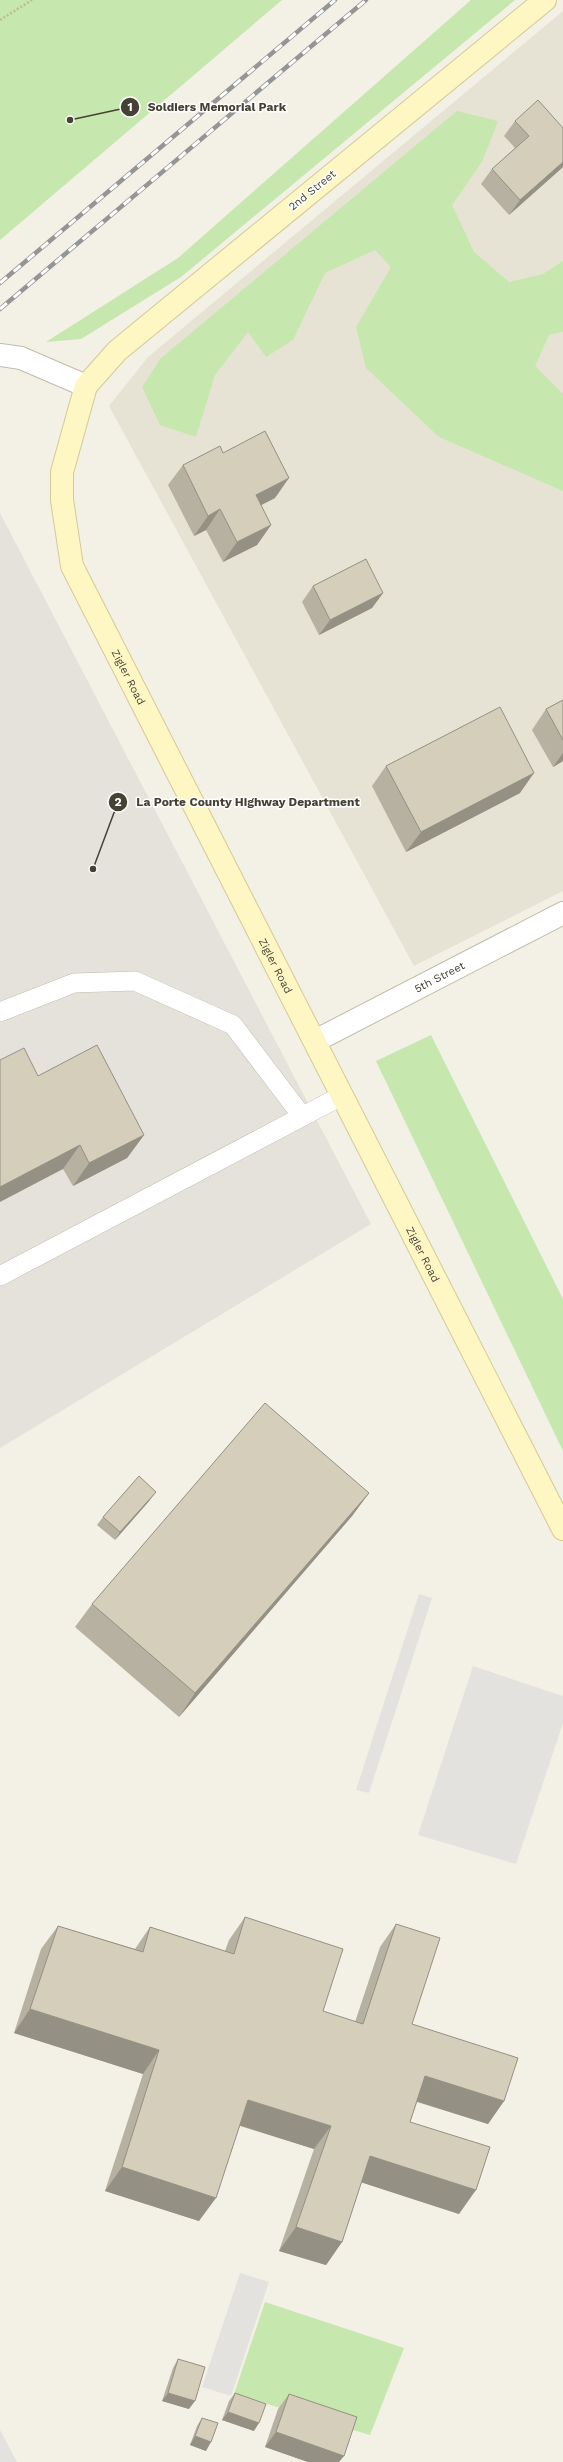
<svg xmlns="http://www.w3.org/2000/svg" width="563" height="2462" font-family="'Work Sans',sans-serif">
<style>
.residential{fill:#e7e3d4}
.industrial{fill:#e5e2db}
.green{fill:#c6e7ae}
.parking{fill:#e4e2de}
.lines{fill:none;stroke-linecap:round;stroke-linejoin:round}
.lane-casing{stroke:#c1bcab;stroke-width:20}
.street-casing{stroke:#c1bcab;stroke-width:24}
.secondary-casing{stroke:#d3ca95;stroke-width:24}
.path{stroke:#c0b799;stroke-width:2.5;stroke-dasharray:2 2;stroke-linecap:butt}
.lane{stroke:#fff;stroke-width:19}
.street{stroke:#fff;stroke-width:22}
.secondary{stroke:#fef7c4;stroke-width:22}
.rail-casing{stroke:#959595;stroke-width:4.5}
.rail{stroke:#fff;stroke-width:3;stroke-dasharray:9;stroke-linecap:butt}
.wall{fill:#b6b1a1}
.shaded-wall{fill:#949083}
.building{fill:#d4cebb;stroke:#949083}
.labels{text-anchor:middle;stroke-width:3;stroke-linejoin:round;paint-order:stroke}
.street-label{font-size:11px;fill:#454135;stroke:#fff}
.leader{fill:none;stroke:#454135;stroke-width:1.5}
.callout-dot{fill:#454135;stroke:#fff;stroke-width:1.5}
.mark-label{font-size:12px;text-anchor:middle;font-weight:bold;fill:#fff}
.callout-label{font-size:12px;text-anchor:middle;font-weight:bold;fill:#454135;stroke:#fff;stroke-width:3;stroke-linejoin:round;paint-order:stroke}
</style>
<rect width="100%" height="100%" fill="#f3f0e6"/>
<path class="residential" d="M563 11V891L414 966 109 406 148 357Z"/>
<path class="industrial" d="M0 513 371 1224 0 1448Z"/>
<g class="green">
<path d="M0 0H282L0 240Z"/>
<path d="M471 0H515L181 277 81 339 46 342 178 258Z"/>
<path d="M457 111 498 121 482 162 452 205 474 252 509 282 543 274 563 261V332L549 335 535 366 563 394V491L439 437 366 368 356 327 391 267 375 250 325 273 293 340 266 357 248 332 215 375 196 437 160 425 142 387 161 358Z"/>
<path d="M431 1035 563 1299V1451L376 1061Z"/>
<path d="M265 2302 404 2348 370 2435 234 2394Z"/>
</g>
<g class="parking">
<path d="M419 1594 432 1598 369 1793 356 1790Z"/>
<path d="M473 1666 563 1696V1723L516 1864 418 1835Z"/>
<path d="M240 2273 269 2282 231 2396 202 2387Z"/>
<path d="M0 2430 17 2462H0Z"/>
</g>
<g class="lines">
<g class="lane-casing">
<g id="lane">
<path d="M0 1012 74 983 135 981 233 1025 302 1116"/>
<path d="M0 1276 343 1095"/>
</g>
</g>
<g class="street-casing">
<g id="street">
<path d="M0 355 21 358 86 386"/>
<path id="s1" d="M315 1041 563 913"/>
</g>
</g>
<g class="secondary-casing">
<g id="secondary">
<path id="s2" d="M545 0 117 351 86 386 62 472V500L72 566 563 1529"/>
</g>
</g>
<path class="path" d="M0 20 32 0"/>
<use href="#lane" class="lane"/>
<use href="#street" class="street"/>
<use href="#secondary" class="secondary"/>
<g class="rail-casing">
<g id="rail">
<path d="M0 283 335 0"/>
<path d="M0 309 366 0"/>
</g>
</g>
<use href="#rail" class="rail"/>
</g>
<g class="wall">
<path d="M515 121 563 128V167L509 215 481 184 492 169 515 148 504 136Z"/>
<path d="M223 453 275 498 261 505 271 525 257 545 223 562 206 530 194 536 168 485 183 465Z"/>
<path d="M313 586 383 593 372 608 319 635 302 602Z"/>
<path d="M563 700V761L553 767 532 730 546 709Z"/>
<path d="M386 766 520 793 406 852 372 786Z"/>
<path d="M38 1076 144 1135 127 1158 73 1186 63 1169Z"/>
<path d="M369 1493 352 1516 179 1717 75 1627 92 1604Z"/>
<path d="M150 1500 115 1540 97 1525 103 1517Z"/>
<path d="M245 1917 323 2011 355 2022 380 1947 396 1924 412 2024 504 2101 488 2124 417 2102 410 2122 459 2214 361 2182 342 2242 326 2265 279 2251 314 2149 240 2126 199 2221 105 2191 143 2074 14 2033 41 1949 58 1926 135 1949 150 1927 225 1951 229 1940Z"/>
<path d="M178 2359 189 2409 162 2401 173 2368Z"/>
<path d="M235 2393 254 2431 222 2420 229 2401Z"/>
<path d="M289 2394 339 2462H308L265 2447 278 2409Z"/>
<path d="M202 2418 206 2451 190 2445 197 2426Z"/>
</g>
<g class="shaded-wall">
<path d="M563 162V167L509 215 520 200Z"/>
<path d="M289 478 275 498 242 515 256 495Z"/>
<path d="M220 509 206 530 194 536 208 516Z"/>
<path d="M271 525 257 545 223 562 237 542Z"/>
<path d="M383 593 372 608 319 635 330 620Z"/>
<path d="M563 753V761L553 767Z"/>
<path d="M534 773 520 793 406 852 421 832Z"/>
<path d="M144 1135 127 1158 73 1186 89 1163Z"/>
<path d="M80 1145 63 1169 0 1202V1187Z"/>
<path d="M156 1492 150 1500 115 1540 120 1532Z"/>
<path d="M369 1493 352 1516 179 1717 195 1693Z"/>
<path d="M30 2009 159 2050 143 2074 14 2033Z"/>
<path d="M425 2076 504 2101 488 2124 409 2099Z"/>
<path d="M248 2100 331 2126 314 2149 232 2123Z"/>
<path d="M370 2156 476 2190 459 2214 354 2180Z"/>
<path d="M122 2167 216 2198 199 2221 105 2191Z"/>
<path d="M296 2227 342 2242 326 2265 279 2251Z"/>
<path d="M168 2393 195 2401 189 2409 162 2401Z"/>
<path d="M228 2412 259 2423 254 2431 222 2420Z"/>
<path d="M276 2432 344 2456 339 2462H308L265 2447Z"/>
<path d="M195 2436 211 2442 206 2451 190 2445Z"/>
</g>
<g class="building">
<path d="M538 100 563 128V162L520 200 492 169 529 136 515 121Z"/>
<path d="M265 431 289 478 256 495 271 525 237 542 220 509 208 516 183 465 220 446 223 453Z"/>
<path d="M366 559 383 593 330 620 313 586Z"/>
<path d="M563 700V740L546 709Z"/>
<path d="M500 707 534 773 421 832 386 766Z"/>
<path d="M97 1045 144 1135 89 1163 80 1145 0 1187V1060L24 1048 38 1076Z"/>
<path d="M265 1403 369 1493 195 1693 92 1604Z"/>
<path d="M139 1476 156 1492 120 1532 103 1517Z"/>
<path d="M245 1917 343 1949 323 2011 363 2024 396 1924 440 1938 412 2024 518 2058 504 2101 425 2076 410 2122 490 2147 476 2190 370 2156 342 2242 296 2227 331 2126 248 2100 216 2198 122 2167 159 2050 30 2009 58 1926 143 1952 150 1927 234 1954Z"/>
<path d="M178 2359 205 2367 195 2401 168 2393Z"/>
<path d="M235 2393 266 2404 259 2423 228 2412Z"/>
<path d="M289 2394 357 2417 344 2456 276 2432Z"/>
<path d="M202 2418 218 2423 211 2442 195 2436Z"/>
</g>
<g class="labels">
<g class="street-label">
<text transform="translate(312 190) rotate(-39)" y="4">2nd Street</text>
<text dy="4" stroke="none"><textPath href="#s2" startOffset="909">Zigler Road</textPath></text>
<text dy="4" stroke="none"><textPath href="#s2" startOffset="1233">Zigler Road</textPath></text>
<text dy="4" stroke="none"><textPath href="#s1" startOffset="140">5th Street</textPath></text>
<text dy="4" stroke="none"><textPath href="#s2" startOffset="1557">Zigler Road</textPath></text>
</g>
</g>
<path class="leader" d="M70 120L130 107M93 869L118 802"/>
<g class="callout-dot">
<circle cx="70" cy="120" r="4"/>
<circle cx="93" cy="869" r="4"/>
<circle cx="130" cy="107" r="10"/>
<circle cx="118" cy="802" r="10"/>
</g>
<g class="mark-label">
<text x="130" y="111">1</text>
<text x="118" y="806">2</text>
</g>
<g class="callout-label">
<text x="217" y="111">Soldiers Memorial Park</text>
<text x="248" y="806">La Porte County Highway Department</text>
</g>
</svg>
